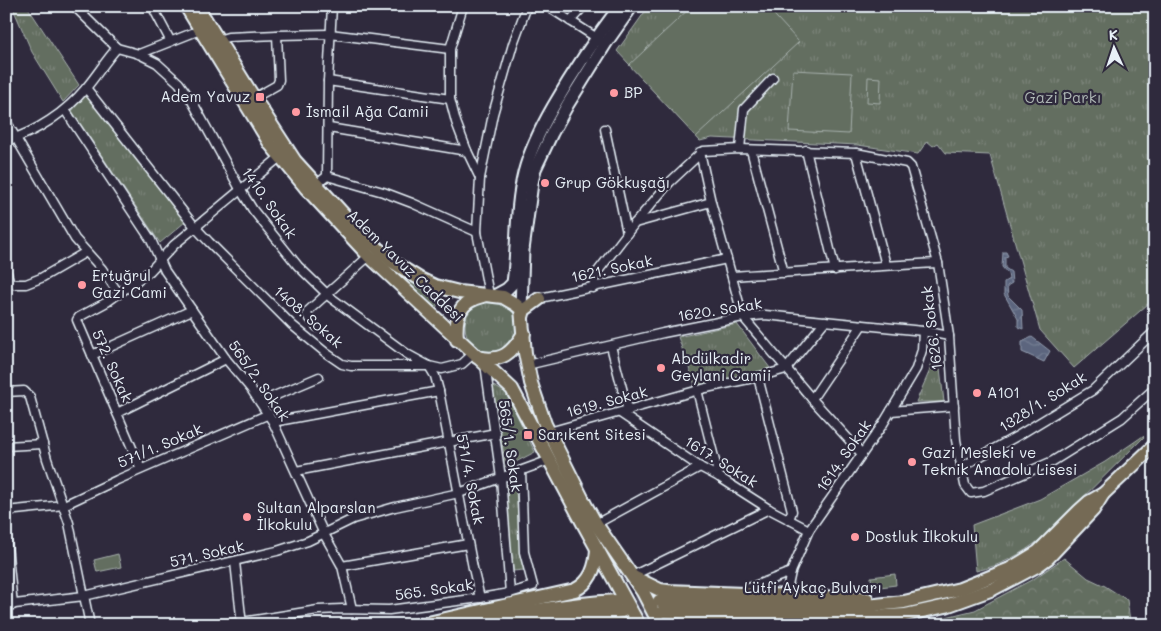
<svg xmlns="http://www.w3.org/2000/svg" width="1161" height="631" font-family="Mali,sans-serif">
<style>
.grass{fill:url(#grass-tufts);stroke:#a6b0ac}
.forest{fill:url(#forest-crowns);stroke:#a6b0ac}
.pitch{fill:#646e61;stroke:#a6b0ac}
.water{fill:url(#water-waves);stroke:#939daf}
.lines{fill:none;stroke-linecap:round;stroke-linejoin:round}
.primary-tunnel{stroke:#4b4859;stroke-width:12;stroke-dasharray:12 6;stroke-linecap:butt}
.street-casing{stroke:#e8f1f8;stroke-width:11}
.secondary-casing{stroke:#e8f1f8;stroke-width:15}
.primary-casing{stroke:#e8f1f8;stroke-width:16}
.street{stroke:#2f2a3d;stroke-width:8}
.secondary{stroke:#2f2a3d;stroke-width:11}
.primary{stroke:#756b55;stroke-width:12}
.poi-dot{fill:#ff9aa2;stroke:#2f2a3d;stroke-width:2}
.labels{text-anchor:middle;stroke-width:4.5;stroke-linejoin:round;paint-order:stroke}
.poi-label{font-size:15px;fill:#e8f1f8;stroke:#2f2a3d;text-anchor:start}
.park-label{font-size:15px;fill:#adb6b4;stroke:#2f2a3d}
.street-label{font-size:15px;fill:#e8f1f8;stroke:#2f2a3d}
</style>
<defs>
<pattern id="grass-tufts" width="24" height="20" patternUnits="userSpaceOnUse" patternTransform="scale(1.25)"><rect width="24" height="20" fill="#646e61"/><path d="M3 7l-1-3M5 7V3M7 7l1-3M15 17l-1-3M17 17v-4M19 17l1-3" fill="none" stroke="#7a8378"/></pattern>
<pattern id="forest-crowns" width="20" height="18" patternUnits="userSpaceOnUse" patternTransform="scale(1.25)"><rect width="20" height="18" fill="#646e61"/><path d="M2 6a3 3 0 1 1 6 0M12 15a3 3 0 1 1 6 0" fill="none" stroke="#7a8378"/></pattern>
<pattern id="water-waves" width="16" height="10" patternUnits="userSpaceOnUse" patternTransform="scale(1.25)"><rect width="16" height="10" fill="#5b657e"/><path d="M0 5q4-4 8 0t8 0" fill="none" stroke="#737c91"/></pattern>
</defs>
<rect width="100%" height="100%" fill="#2f2a3d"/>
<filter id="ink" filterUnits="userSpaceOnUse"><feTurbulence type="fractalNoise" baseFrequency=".02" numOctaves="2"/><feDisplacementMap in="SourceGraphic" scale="10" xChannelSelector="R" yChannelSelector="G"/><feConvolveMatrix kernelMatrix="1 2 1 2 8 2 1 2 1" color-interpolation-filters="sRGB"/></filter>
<g filter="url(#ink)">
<g class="grass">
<path d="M12 6H27L79 85 63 102 32 52Z"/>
<path d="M649 6H1155V298L1074 368 1040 330 990 155 946 153 938 143 933 146 927 141 918 154 858 145 712 138 700 141 617 51Z"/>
<path d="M86 94 185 222 160 243 72 111Z"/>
<path d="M400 274 424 288 443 294 436 308 414 290Z"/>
<circle cx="491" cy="326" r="26"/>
<path d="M737 324 770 368 696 388 678 337Z"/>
<path d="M936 350 938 351 944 402H916L930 370 933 352Z"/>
<path d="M492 385 506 393 535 452 506 467Z"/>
<path d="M1143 436 1144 437 1041 539C1019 555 1003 565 976 571L972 525 1040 499 1105 462Z"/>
<path d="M515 482 524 570 513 571 505 485Z"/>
</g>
<path class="forest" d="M1064 558 1088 578 1105 586 1127 600 1130 621 1155 623V625H901L925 622 975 610 1035 578Z"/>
<g class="pitch">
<path d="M692 6H766L799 42 696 137 629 65Z"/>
<path d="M793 70 852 73 849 134 789 131Z"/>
<path d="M868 77 881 78 880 103 867 102Z"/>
<path d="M118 554 121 567 97 572 94 560Z"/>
<path d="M895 574 896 585 872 588 871 577Z"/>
</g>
<g class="water">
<path d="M1003 252H1006L1008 256 1005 257V268L1011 272 1012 283 1007 286 1008 296 1022 310 1023 329 1018 327V319L1004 294V282L1009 279 1008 274 1002 267Z"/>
<path d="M1032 337 1050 351 1044 362 1022 352V342Z"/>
</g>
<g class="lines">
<g class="primary-tunnel">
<path d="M617 601H656"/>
<path d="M622 611H662"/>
</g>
<g class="street-casing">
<g id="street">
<path d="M74 6 117 48 139 54 157 63 179 83 192 101 240 189 253 210 298 266 330 297 407 354 429 366 442 369 462 364 473 354"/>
<path d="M152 6 170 40"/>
<path d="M463 6 450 49V99L456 122 467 151 480 178 477 232 489 295"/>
<path d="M547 6 600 40"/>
<path d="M570 21 584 6"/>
<path d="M277 35 330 34 450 49"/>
<path d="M218 40 228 37 277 35 279 80 277 85 254 98"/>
<path d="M139 54 200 30"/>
<path d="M328 81 450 99"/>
<path d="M86 88 195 227 209 242 292 325 326 353 342 364 351 366H427"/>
<path d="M65 110 151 240 165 271 226 359 251 389 273 422 324 534 342 566 352 609"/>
<path d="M6 121 75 239 102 269 119 294"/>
<path d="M329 128 467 151"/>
<path d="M605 129 627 233"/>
<path d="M6 141C37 132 66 112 86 88 97 75 106 60 117 48"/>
<path d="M740 149 744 109 773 78"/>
<path d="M751 150 784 273"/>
<path d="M806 150 835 270"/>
<path d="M700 152 711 202 743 317 812 399 862 454"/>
<path d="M856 153 886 265"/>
<path d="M327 176 383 192 412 203 477 232"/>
<path d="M480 178 493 114 513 44 527 6"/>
<path d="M316 185 327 176 328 81 332 6"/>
<path d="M635 223 670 182 703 151 740 149 856 153 907 163 911 167 938 263 949 336 956 440 965 485 971 493 984 491 1053 461 1122 418 1155 388"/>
<path d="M6 270 10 283"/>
<path d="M732 276C801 272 869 266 938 263"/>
<path d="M6 284H26L41 278 86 252"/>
<path d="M593 288 595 275 635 223 711 202"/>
<path d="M535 299 727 259"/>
<path d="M317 327 307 315 308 311 369 256"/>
<path d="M611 346 628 411"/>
<path d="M92 355 192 310"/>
<path d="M485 364 501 478 510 593"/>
<path d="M527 365 663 333 743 317 765 315 923 331 949 336"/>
<path d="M429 366 435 376 439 391 473 568 480 598"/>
<path d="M758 377 792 511 789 520"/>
<path d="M697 390 719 477"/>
<path d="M6 392 24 391 30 397 47 459 69 523 90 625"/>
<path d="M812 399 862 325"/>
<path d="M260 402 319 377"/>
<path d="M891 411 954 406"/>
<path d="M117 413 226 359"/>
<path d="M620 413 700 467 719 477 769 509 809 530"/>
<path d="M273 422 439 391"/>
<path d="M549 432 706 388 758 377 786 369 825 321"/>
<path d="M6 446 43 444"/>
<path d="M961 467 1019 435 1093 390 1155 331"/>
<path d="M141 469 77 320 79 317 107 302 150 271 174 245 280 157"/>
<path d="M296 471 496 433"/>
<path d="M6 511 64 505 117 480 269 414"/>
<path d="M596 524 700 467"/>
<path d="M6 535 13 605"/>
<path d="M235 562 242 625"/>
<path d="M342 566 468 544"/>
<path d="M632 576 769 509"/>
<path d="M749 588 791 572"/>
<path d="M786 595 791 572 809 530 883 424 916 369 922 350 923 331"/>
<path d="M6 605 84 596 277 551 308 541 353 519 395 507 459 493 550 460"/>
<path d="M223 625 318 610 342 609 389 610 480 598 510 593 533 586 524 552 521 471"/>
</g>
</g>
<g class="secondary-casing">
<g id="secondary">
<path d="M496 295 507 289 513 283C518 247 515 209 524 173 530 150 541 128 553 107 573 72 595 39 620 6"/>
<path d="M521 309 523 250 532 183 535 169 552 133 568 104 606 43 632 6"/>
</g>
</g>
<g class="primary-casing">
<g id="primary">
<path d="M186 6 271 145 306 188 369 256 512 389 584 525 639 625"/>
<path d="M197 6 254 98 295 161 346 217 372 243 391 261 420 279 435 286 459 292 503 297 515 304 521 309 525 353 531 383 545 424 586 506 596 524 643 592 660 625"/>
<path d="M522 317 524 310 539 299"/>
<path d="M457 340C455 317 458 302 483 296"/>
<path d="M477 357C502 363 512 353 524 333"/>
<path d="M633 577 660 590 668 591 867 599"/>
<path d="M659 601 857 607 904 602 960 589 1010 569 1038 552 1079 511 1089 502 1103 494 1155 445"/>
<path d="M663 611 852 618 905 615 946 606 993 589 1037 566 1048 558 1093 510 1103 494"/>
<path d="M419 625 575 590C591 582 596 567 597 549"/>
<path d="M461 625C513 614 564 604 617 601"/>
<path d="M516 625 558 617 622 611"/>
<path d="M579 625 610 622 625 625"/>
<path d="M680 625 691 623 750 625"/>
</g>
</g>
<use href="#street" class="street"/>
<use href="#secondary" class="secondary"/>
<use href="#primary" class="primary"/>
</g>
</g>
<g class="poi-dot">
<circle cx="614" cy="93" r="5"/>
<rect x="255" y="92" width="10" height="10" rx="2.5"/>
<circle cx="296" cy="112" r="5"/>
<circle cx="545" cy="183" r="5"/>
<circle cx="82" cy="285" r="5"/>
<circle cx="661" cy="368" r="5"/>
<circle cx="977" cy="393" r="5"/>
<rect x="523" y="430" width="10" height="10" rx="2.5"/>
<circle cx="912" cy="462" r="5"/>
<circle cx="247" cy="517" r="5"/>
<circle cx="855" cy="537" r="5"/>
</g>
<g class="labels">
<g class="poi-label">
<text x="624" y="98">BP</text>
<text x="250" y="102" text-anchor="end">Adem Yavuz</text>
<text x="306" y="117">İsmail Ağa Camii</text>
<text x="555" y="188">Grup Gökkuşağı</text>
<text x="92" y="281">Ertuğrul<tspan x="92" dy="17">Gazi Cami</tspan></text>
<text x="671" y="364">Abdülkadir<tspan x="671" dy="17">Geylani Camii</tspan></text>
<text x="987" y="398">A101</text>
<text x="538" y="440">Sarıkent Sitesi</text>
<text x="922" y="458">Gazi Mesleki ve<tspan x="922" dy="17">Teknik Anadolu Lisesi</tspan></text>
<text x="257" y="513">Sultan Alparslan<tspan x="257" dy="17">İlkokulu</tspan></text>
<text x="865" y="542">Dostluk İlkokulu</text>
</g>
<g class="park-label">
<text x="1063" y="103">Gazi Parkı</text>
</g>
<g class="street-label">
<text transform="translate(269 203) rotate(55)" y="5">1410. Sokak</text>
<text transform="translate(405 266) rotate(44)" y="5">Adem Yavuz Caddesi</text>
<text transform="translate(612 269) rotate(-12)" y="5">1621. Sokak</text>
<text transform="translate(720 310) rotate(-9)" y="5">1620. Sokak</text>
<text transform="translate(308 317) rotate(41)" y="5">1408. Sokak</text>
<text transform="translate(932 328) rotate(-97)" y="5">1626. Sokak</text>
<text transform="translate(112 366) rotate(66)" y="5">572. Sokak</text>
<text transform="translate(259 381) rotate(55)" y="5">565/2. Sokak</text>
<text transform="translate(607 402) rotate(-15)" y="5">1619. Sokak</text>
<text transform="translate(1043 402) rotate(-32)" y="5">1328/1. Sokak</text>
<text transform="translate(160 446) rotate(-23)" y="5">571/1. Sokak</text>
<text transform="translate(510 446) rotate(82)" y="5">565/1. Sokak</text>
<text transform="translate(844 456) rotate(-55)" y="5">1614. Sokak</text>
<text transform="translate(721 462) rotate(32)" y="5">1617. Sokak</text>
<text transform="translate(470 479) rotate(79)" y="5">571/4. Sokak</text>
<text transform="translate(207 554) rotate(-13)" y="5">571. Sokak</text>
<text x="813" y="593">Lütfi Aykaç Bulvarı</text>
<text transform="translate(434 590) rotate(-8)" y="5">565. Sokak</text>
</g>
</g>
<rect width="1161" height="631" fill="none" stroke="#2f2a3d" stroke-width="25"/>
<rect x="12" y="12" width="1136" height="606" fill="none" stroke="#e8f1f8" stroke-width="2" filter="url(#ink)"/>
<g transform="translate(1114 48) rotate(357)" stroke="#2f2a3d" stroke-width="4" paint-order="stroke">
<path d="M0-4L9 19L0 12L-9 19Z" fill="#e8f1f8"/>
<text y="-8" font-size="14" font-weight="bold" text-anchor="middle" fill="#e8f1f8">K</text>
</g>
</svg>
